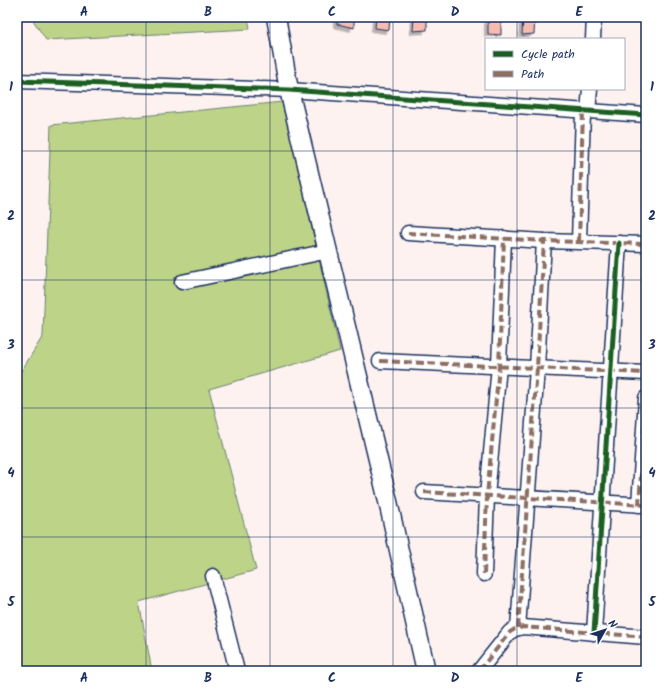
<svg xmlns="http://www.w3.org/2000/svg" width="663" height="688" font-family="Kalam,sans-serif">
<style>
.green{fill:#bdd388;stroke:#6c8173}
.building{fill:#f6bcb0;stroke:#1b2f5e;filter:url(#shadow)}
.lines{fill:none;stroke-linecap:round;stroke-linejoin:round}
.minor-casing{stroke:#1b2f5e;stroke-width:17}
.major-casing{stroke:#1b2f5e;stroke-width:21}
.minor{stroke:#fff;stroke-width:14}
.major{stroke:#fff;stroke-width:18}
.quiet{stroke:#8d6e63;stroke-width:4;stroke-dasharray:8 4;stroke-linecap:butt}
.cycleway-casing{stroke:#fff;stroke-width:8}
.cycleway{stroke:#1b5e20;stroke-width:5}
.grid{fill:none;stroke:#1b2f5e;stroke-width:1;stroke-opacity:0.55}
.neatline{fill:none;stroke:#1b2f5e;stroke-width:1.5}
.grid-label{font-size:13px;text-anchor:middle;font-weight:bold;fill:#1b2f5e}
</style>
<defs>
<filter id="shadow"><feDropShadow dx="-3.5" dy="3.5" stdDeviation="0" flood-color="#0004"/></filter>
</defs>
<rect width="100%" height="100%" fill="#fdf2ef"/>
<filter id="ink" filterUnits="userSpaceOnUse"><feTurbulence type="fractalNoise" baseFrequency=".025" numOctaves="2"/><feDisplacementMap in="SourceGraphic" scale="8" xChannelSelector="R" yChannelSelector="G"/><feConvolveMatrix kernelMatrix="1 2 1 2 8 2 1 2 1" color-interpolation-filters="sRGB"/></filter>
<g filter="url(#ink)">
<g class="green">
<path d="M31 17H248L250 29 46 40Z"/>
<path d="M283 102 340 351 209 389 256 570 139 602 152 671H17V378L43 336 51 125Z"/>
</g>
<g class="building">
<path d="M337 17H354V28L337 24Z"/>
<path d="M376 17H390L389 30 375 28Z"/>
<path d="M414 17H427V30L413 31Z"/>
<path d="M488 17H501V35L488 34Z"/>
<path d="M523 17H535L534 34 522 35Z"/>
</g>
<g class="lines">
<g class="minor-casing">
<g id="minor">
<path d="M593 39 594 17"/>
<path d="M17 81 289 90 646 115"/>
<path d="M588 112 590 89"/>
<path d="M408 233 544 241 646 244"/>
<path d="M579 241 583 112"/>
<path d="M182 282 328 251"/>
<path d="M380 361 646 373"/>
<path d="M424 492 646 505"/>
<path d="M639 505 646 398"/>
<path d="M484 574 487 496 499 366 504 238"/>
<path d="M213 576 237 671"/>
<path d="M518 628 537 368 544 241"/>
<path d="M594 633 619 243"/>
<path d="M479 671 510 632 515 629 523 627 646 637"/>
</g>
</g>
<g class="major-casing">
<path id="major" d="M276 17 289 90 387 497 426 671"/>
</g>
<use href="#minor" class="minor"/>
<use href="#major" class="major"/>
<g class="quiet">
<path d="M408 233 544 241 646 244"/>
<path d="M579 241 583 112"/>
<path d="M380 361 646 373"/>
<path d="M424 492 646 505"/>
<path d="M639 505 646 398"/>
<path d="M484 574 487 496 499 366 504 238"/>
<path d="M518 628 537 368 544 241"/>
<path d="M479 671 510 632 515 629 523 627 646 637"/>
</g>
<g class="cycleway-casing">
<g id="cycleway">
<path d="M17 81 289 90 646 115"/>
<path d="M594 633 619 243"/>
</g>
</g>
<use href="#cycleway" class="cycleway"/>
</g>
</g>
<path class="grid" d="M146 17V671M270 17V671M393 17V671M517 17V39M517 89V671M17 151H646M17 280H646M17 408H646M17 537H646"/>
<rect width="663" height="688" fill="none" stroke="#fff" stroke-width="44"/>
<rect x="485" y="38" width="140" height="52" fill="#ffffff" stroke="#a4acbf"/>
<rect x="493" y="51" width="20" height="6" fill="#1b5e20" stroke="#a4acbf"/>
<text x="521" y="58" font-size="12" fill="#1b2f5e">Cycle path</text>
<rect x="493" y="71" width="20" height="6" fill="#8d6e63" stroke="#a4acbf"/>
<text x="521" y="78" font-size="12" fill="#1b2f5e">Path</text>
<g transform="translate(605 630) rotate(51)" stroke="#ffffff" stroke-width="3" paint-order="stroke">
<path d="M0-3L7 15L0 10L-7 15Z" fill="#1b2f5e"/>
<text y="-6" font-size="11" font-weight="bold" text-anchor="middle" fill="#1b2f5e">N</text>
</g>
<rect x="22" y="22" width="619" height="644" class="neatline"/>
<g class="grid-label">
<text x="84" y="16">A</text>
<text x="208" y="16">B</text>
<text x="332" y="16">C</text>
<text x="455" y="16">D</text>
<text x="579" y="16">E</text>
<text x="11" y="91">1</text>
<text x="652" y="91">1</text>
<text x="11" y="220">2</text>
<text x="652" y="220">2</text>
<text x="11" y="349">3</text>
<text x="652" y="349">3</text>
<text x="11" y="477">4</text>
<text x="652" y="477">4</text>
<text x="11" y="606">5</text>
<text x="652" y="606">5</text>
<text x="84" y="682">A</text>
<text x="208" y="682">B</text>
<text x="332" y="682">C</text>
<text x="455" y="682">D</text>
<text x="579" y="682">E</text>
</g>
</svg>
